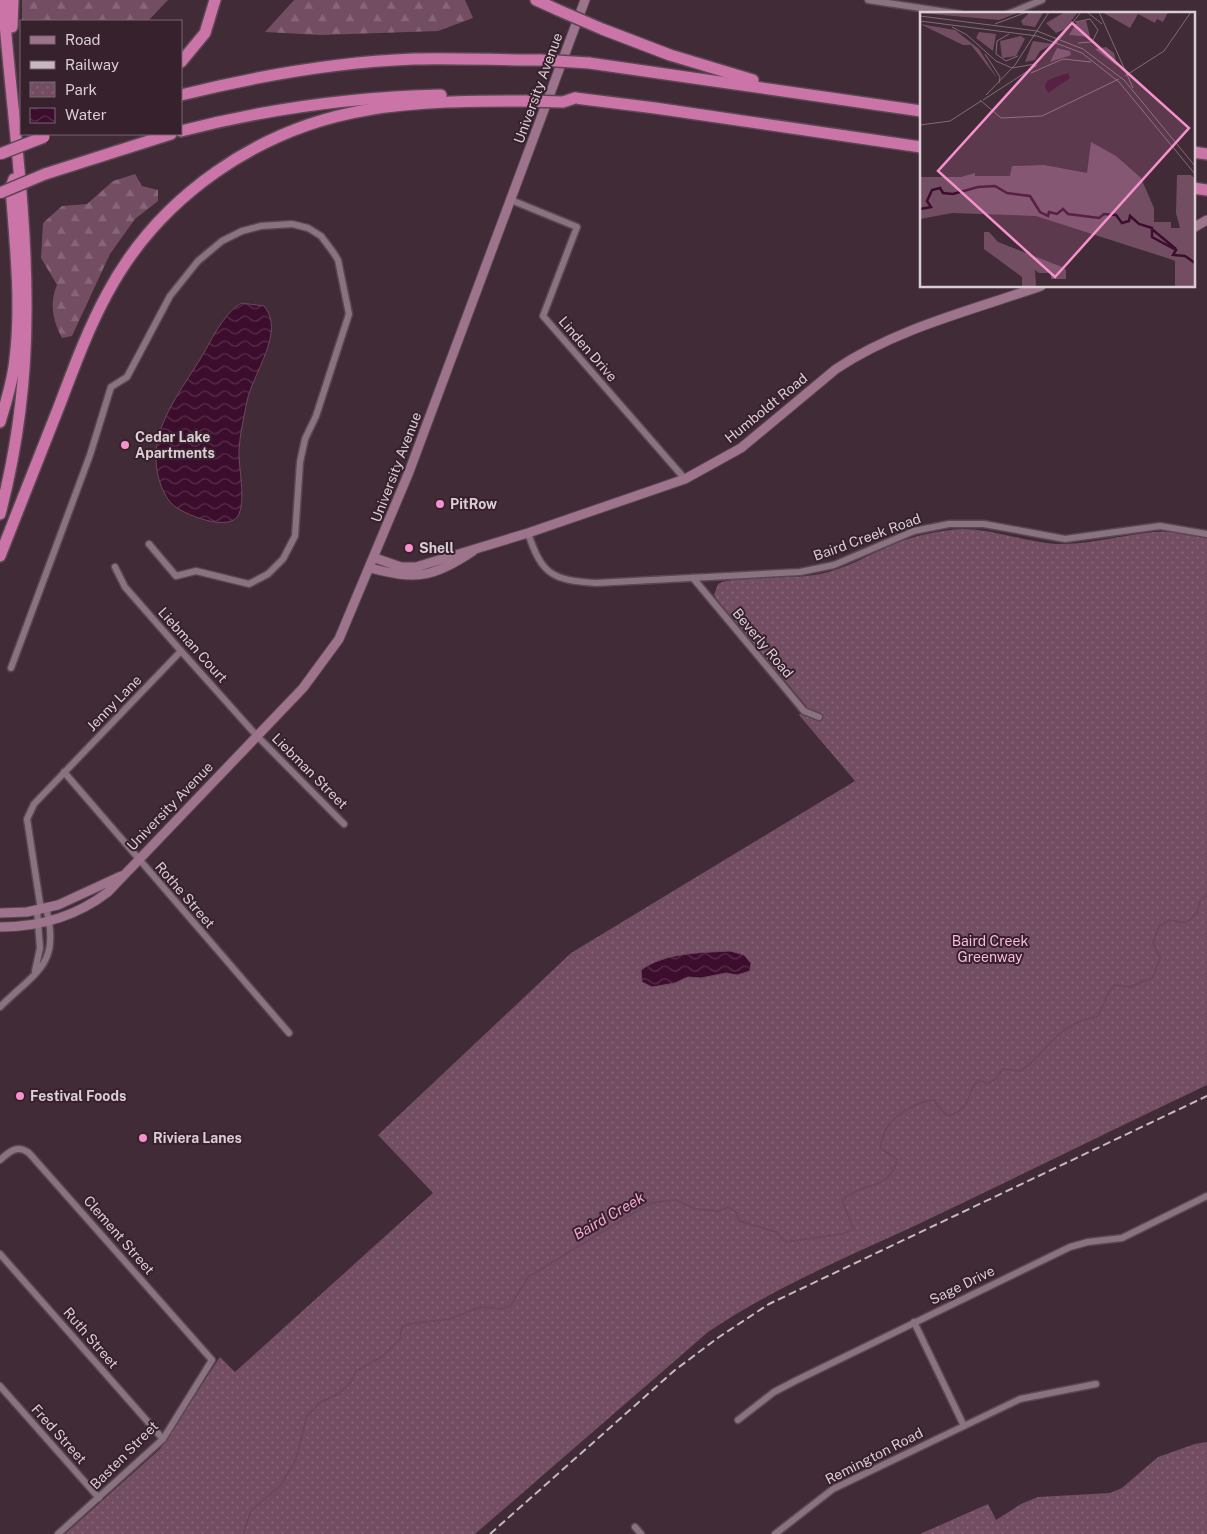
<svg xmlns="http://www.w3.org/2000/svg" width="1207" height="1534" font-family="'Public Sans',sans-serif">
<style>
.forest{fill:url(#forest-firs)}
.park{fill:url(#park-dots)}
.water{fill:url(#water-waves);stroke:#6c475f}
.lines{fill:none;stroke-linecap:round;stroke-linejoin:round}
.stream{stroke:#6c475f;stroke-width:2}
.street-casing{stroke:#594752;stroke-width:9}
.secondary-casing{stroke:#594752;stroke-width:11}
.highway-casing{stroke:#594752;stroke-width:14}
.street{stroke:#8b7280;stroke-width:6}
.secondary{stroke:#9e738c;stroke-width:9}
.highway{stroke:#ca74a7;stroke-width:11}
.rail{stroke:#c7b8c0;stroke-width:2;stroke-dasharray:8 4;stroke-linecap:butt}
.highway-bridge-casing{stroke:#594752;stroke-width:14;stroke-linecap:butt}
.highway-bridge{stroke:#ca74a7;stroke-width:11}
.poi-dot{fill:#f790ce;stroke:#36212d;stroke-width:2}
.labels{text-anchor:middle;stroke-width:4;stroke-linejoin:round;paint-order:stroke}
.street-label{font-size:14px;fill:#dbcdd4;stroke:#36212d}
.poi-label{font-size:14px;font-weight:bold;fill:#dbcdd4;stroke:#36212d;text-anchor:start}
.park-label{font-size:14px;fill:#febae0;stroke:#36212d}
.water-label{font-size:15px;font-style:italic;fill:#f9a6d6;stroke:#36212d}
.inset-river{fill:none;stroke:#3d0d2d;stroke-width:2.5}
.inset-road{fill:none;stroke:#7f6c76;stroke-width:1}
.view{fill:#f790ce;fill-opacity:0.15;stroke:#f790ce;stroke-width:2.5}
.inset-edge{fill:none;stroke:#dbcdd4;stroke-width:2.5}
</style>
<defs>
<pattern id="forest-firs" width="22" height="20" patternUnits="userSpaceOnUse" patternTransform="scale(1.25)"><rect width="22" height="20" fill="#734e63"/><path d="M5 1l3.5 6h-7zM16 11l3.5 6h-7z" fill="#866678"/></pattern>
<pattern id="park-dots" width="8" height="8" patternUnits="userSpaceOnUse" patternTransform="scale(1.25)"><rect width="8" height="8" fill="#734e63"/><path d="M2 2h.1M6 6h.1" fill="none" stroke="#866678" stroke-width="1.8" stroke-linecap="round"/></pattern>
<pattern id="water-waves" width="16" height="10" patternUnits="userSpaceOnUse" patternTransform="scale(1.25)"><rect width="16" height="10" fill="#3d0d2d"/><path d="M0 5q4-4 8 0t8 0" fill="none" stroke="#582f4b"/></pattern>
</defs>
<rect width="100%" height="100%" fill="#412b37"/>
<g class="forest">
<path d="M22 0H168L148 21H22Z"/>
<path d="M294 0H465L473 18 438 31 321 35 265 32Z"/>
<path d="M135 174 142 186 158 190V201L135 219 110 254 72 336 62 338C53 321 49 303 57 285L41 258 43 223 62 206 87 204 113 181Z"/>
</g>
<g class="park">
<path d="M961 529C994 529 1024 542 1056 544 1107 546 1157 520 1207 538V1085C1108 1132 1009 1181 910 1228 840 1260 772 1289 708 1332L475 1534H65L160 1449 220 1357 235 1372 433 1193 378 1135 571 953 855 781 799 715 807 707 718 601 714 595 718 584C737 574 793 580 820 574 846 569 870 554 894 544 916 535 938 531 961 529Z"/>
<path d="M1207 1442V1534H920L988 1504 996 1520 1021 1504 1038 1497 1110 1493 1122 1488 1158 1457 1195 1444Z"/>
</g>
<g class="water">
<path d="M241 303 264 306C286 331 253 373 247 401 244 417 240 433 239 449 238 466 246 499 239 514 231 534 181 514 171 503 160 491 155 469 156 453 157 421 183 387 199 361 211 342 221 316 241 303Z"/>
<path d="M730 951 744 955 751 963 750 971 737 975 726 973 701 978 688 977 675 983 652 987 642 982 641 970C666 952 700 953 730 951Z"/>
</g>
<g class="lines">
<path class="stream" d="M243 1534 251 1511 281 1485 296 1459 307 1416 321 1402 340 1393 351 1382 356 1371 383 1356 400 1339 402 1327 409 1324 450 1319 480 1307 504 1309 511 1305 528 1277 650 1203 676 1200 695 1209 719 1211 728 1207 736 1212 739 1221 776 1232 786 1242 842 1234 854 1229 842 1201C862 1180 890 1193 897 1159L880 1148C882 1142 883 1133 886 1129 896 1114 917 1101 934 1100L940 1109 948 1116C975 1107 965 1090 980 1080L987 1084 996 1079 1003 1069 1021 1071C1050 1050 1058 1022 1097 1017 1104 1006 1106 994 1114 985L1131 987 1153 977 1160 958 1153 943 1159 926 1170 920 1186 923 1197 913 1200 901 1207 895"/>
<g class="street-casing">
<g id="street">
<path d="M868 0 960 14"/>
<path d="M1008 14 1042 0"/>
<path d="M511 200 577 227 543 316 685 479"/>
<path d="M528 533C542 575 552 580 596 583L800 572 834 565 914 531 949 524H984L1065 539 1160 526 1207 534"/>
<path d="M115 567 125 587 181 651 257 736 344 824"/>
<path d="M693 578 804 711 819 717"/>
<path d="M11 668 90 455 111 387 127 377 170 296 198 261 222 241 242 231 261 226 292 224 308 228 321 236 333 252 338 260 349 314 316 416 305 439 300 462 295 536 283 559 268 574 249 584 196 571 176 576 149 544"/>
<path d="M64 772 289 1033"/>
<path d="M41 910 27 819 34 804 181 651"/>
<path d="M35 971 40 948 37 910"/>
<path d="M0 1007C36 971 61 965 46 908"/>
<path d="M0 1160C9 1152 17 1144 29 1153L212 1360 163 1439 58 1534"/>
<path d="M0 1254 163 1439"/>
<path d="M914 1322 964 1426"/>
<path d="M0 1386 99 1498"/>
<path d="M738 1420 774 1392 797 1380 1070 1247 1088 1242 1122 1238 1207 1196"/>
<path d="M635 1527 641 1534"/>
<path d="M775 1534 833 1489 1020 1399 1096 1384"/>
</g>
</g>
<g class="secondary-casing">
<g id="secondary">
<path d="M1193 228 1207 220"/>
<path d="M375 558 401 567H416L528 533 685 479 741 448 836 369C897 328 973 310 1041 286"/>
<path d="M370 568C416 580 433 578 473 551"/>
<path d="M0 913 27 912 58 905 121 876"/>
<path d="M0 927C39 927 77 916 108 892L303 688 339 639 409 472 585 0"/>
</g>
</g>
<g class="highway-casing">
<g id="highway">
<path d="M536 0 558 10"/>
<path d="M12 27 13 0"/>
<path d="M602 29 670 55 753 80"/>
<path d="M181 62 205 33 215 0"/>
<path d="M589 63 921 111"/>
<path d="M181 95C257 76 336 62 414 59 456 58 498 60 540 60"/>
<path d="M575 98 655 108 921 147"/>
<path d="M181 131C266 109 354 97 441 95"/>
<path d="M1193 152 1207 154"/>
<path d="M45 174 171 134"/>
<path d="M1193 188 1207 190"/>
<path d="M0 422C6 402 13 381 15 359 22 303 15 244 11 187L14 179"/>
<path d="M0 514C17 449 26 381 26 313 27 209 11 104 3 0"/>
<path d="M0 556C20 506 40 455 60 404 74 367 88 329 107 294 159 196 259 128 367 110 420 101 473 101 526 101"/>
</g>
</g>
<use href="#street" class="street"/>
<use href="#secondary" class="secondary"/>
<use href="#highway" class="highway"/>
<path class="rail" d="M490 1534 675 1370 719 1337 769 1304 1207 1096"/>
<g class="highway-bridge-casing">
<g id="highway-bridge">
<path d="M558 10 602 29"/>
<path d="M540 60 589 63"/>
<path d="M526 101 563 102 575 98"/>
<path d="M0 154 44 137"/>
<path d="M0 193 45 174"/>
</g>
</g>
<use href="#highway-bridge" class="highway-bridge"/>
</g>
<g class="poi-dot">
<circle cx="125" cy="445" r="5"/>
<circle cx="440" cy="504" r="5"/>
<circle cx="409" cy="548" r="5"/>
<circle cx="20" cy="1096" r="5"/>
<circle cx="143" cy="1138" r="5"/>
</g>
<g class="labels">
<g class="street-label">
<text transform="translate(538 88) rotate(-70)" y="5">University Avenue</text>
<text transform="translate(588 349) rotate(49)" y="5">Linden Drive</text>
<text transform="translate(766 408) rotate(-39)" y="5">Humboldt Road</text>
<text transform="translate(396 467) rotate(-69)" y="5">University Avenue</text>
<text transform="translate(867 537) rotate(-20)" y="5">Baird Creek Road</text>
<text transform="translate(763 643) rotate(50)" y="5">Beverly Road</text>
<text transform="translate(193 645) rotate(48)" y="5">Liebman Court</text>
<text transform="translate(114 703) rotate(-46)" y="5">Jenny Lane</text>
<text transform="translate(310 771) rotate(45)" y="5">Liebman Street</text>
<text transform="translate(170 806) rotate(-46)" y="5">University Avenue</text>
<text transform="translate(185 895) rotate(49)" y="5">Rothe Street</text>
<text transform="translate(119 1235) rotate(49)" y="5">Clement Street</text>
<text transform="translate(962 1285) rotate(-26)" y="5">Sage Drive</text>
<text transform="translate(91 1338) rotate(49)" y="5">Ruth Street</text>
<text transform="translate(59 1434) rotate(48)" y="5">Fred Street</text>
<text transform="translate(124 1455) rotate(-45)" y="5">Basten Street</text>
<text transform="translate(874 1456) rotate(-27)" y="5">Remington Road</text>
</g>
<g class="poi-label">
<text x="135" y="442">Cedar Lake<tspan x="135" dy="16">Apartments</tspan></text>
<text x="450" y="509">PitRow</text>
<text x="419" y="553">Shell</text>
<text x="30" y="1101">Festival Foods</text>
<text x="153" y="1143">Riviera Lanes</text>
</g>
<g class="park-label">
<text x="990" y="946">Baird Creek<tspan x="990" dy="16">Greenway</tspan></text>
</g>
<g class="water-label">
<text transform="translate(609 1216) rotate(-30)" y="5">Baird Creek</text>
</g>
</g>
<g transform="translate(920 12)">
<rect width="275" height="275" fill="#412b37"/>
<path d="M145 0H158L145 17 136 21 126 11ZM182 0H252L247 2 243 10 237 7 235 11 218 2 210 16ZM109 1H123L115 15 103 13 101 9ZM166 8 170 25 149 23 157 10ZM0 12 35 18 59 37 77 66 51 33H43ZM59 20 76 22 73 39 56 26ZM101 24 105 27 96 44 82 46 80 29ZM113 29 133 32 120 39 115 48 105 50ZM186 35 194 41 197 54 175 37ZM137 36 150 39 151 43 130 50Z" fill="#734e63"/>
<path d="M100 0 79 8 0 1V0ZM171 130 196 144 221 166 234 196V210H251V216H260L256 201 257 163H271L275 167V275H255V249L250 247 116 204 32 201 0 207V165H41L55 161V164H90L92 154 124 153 167 161ZM64 220H69L78 230 142 255 146 258V267H131V261H119L115 258 116 274H102V265L64 237Z" fill="#734e63"/>
<path d="M148 61 150 66 128 81 125 74 128 68Z" fill="#3d0d2d"/>
<path class="inset-river" d="M0 197 11 195 7 189 12 178 20 176 23 181 33 182 58 175 75 174 87 181 110 184 120 200 128 204 129 200 137 202 143 197 148 202 179 206 184 202 196 203 202 211 209 209 210 204 219 212 232 216V225L256 238 253 243 265 244 275 251M233 218 256 237"/>
<path class="inset-road" d="M167 0 182 12M179 0 213 76M0 4 117 19 163 37 204 68 275 154M0 9 117 24 162 41 199 70 275 162M155 10 170 7 178 18 172 30 158 31M75 12 107 0M32 15 47 23 76 49 92 56 115 52 138 29M89 22 77 29 76 42 86 49 98 44M139 28 161 0M65 42 80 65 79 71M111 61 143 47 171 50M205 64 244 39 271 0M66 83 95 53 129 0M60 88 81 106 122 104 199 67M63 88 117 53M0 113 30 109 61 89"/>
<path class="view" d="M152 11 269 116 135 265 18 159Z"/>
<rect width="275" height="275" class="inset-edge"/>
</g>
<rect x="20" y="20" width="162" height="115" fill="#36212d" stroke="#786670"/>
<rect x="30" y="36" width="25" height="8" fill="#9e738c" stroke="#786670"/>
<text x="65" y="45" font-size="15" fill="#dbcdd4">Road</text>
<rect x="30" y="61" width="25" height="8" fill="#c7b8c0" stroke="#786670"/>
<text x="65" y="70" font-size="15" fill="#dbcdd4">Railway</text>
<rect x="30" y="82" width="25" height="15" fill="url(#park-dots)" stroke="#786670"/>
<text x="65" y="95" font-size="15" fill="#dbcdd4">Park</text>
<rect x="30" y="108" width="25" height="15" fill="url(#water-waves)" stroke="#786670"/>
<text x="65" y="120" font-size="15" fill="#dbcdd4">Water</text>
</svg>
